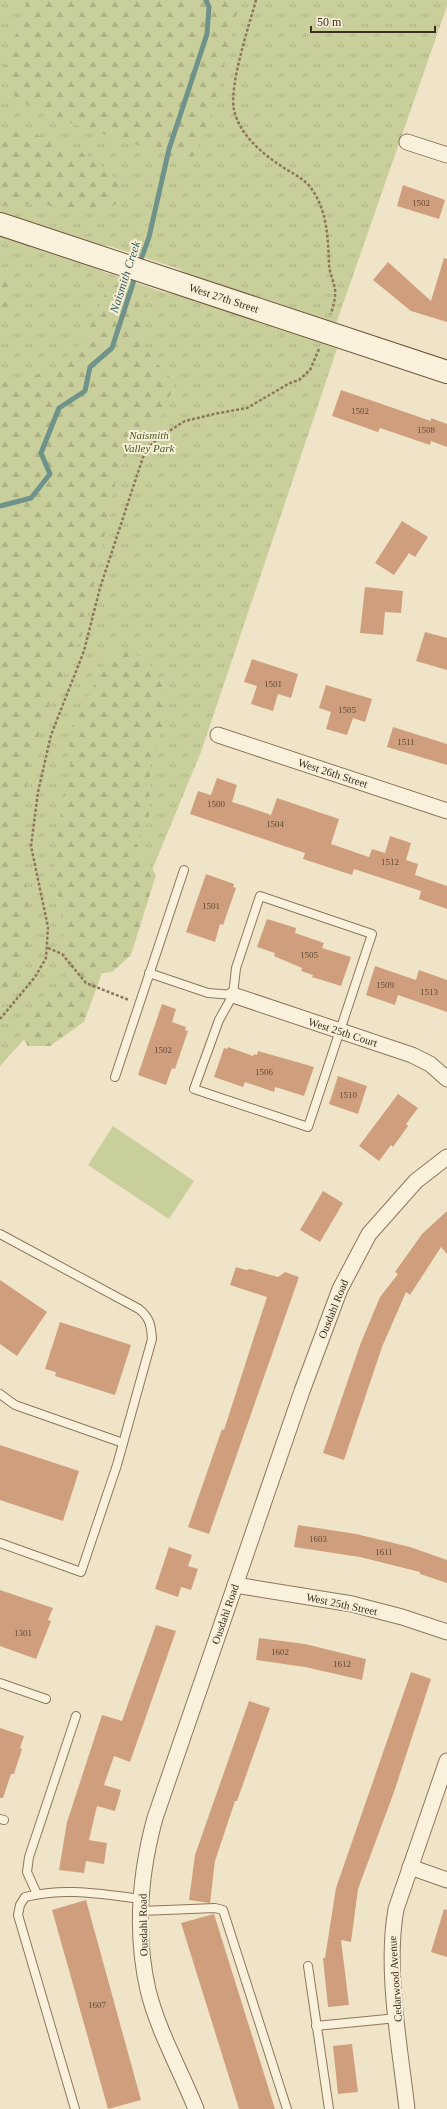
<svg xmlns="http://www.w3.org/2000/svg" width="447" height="2109" font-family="Georgia,serif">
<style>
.grass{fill:url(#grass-tufts)}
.forest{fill:url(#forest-firs)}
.pitch{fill:#c9cf9b}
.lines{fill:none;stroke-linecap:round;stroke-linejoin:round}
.stream{stroke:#6f938a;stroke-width:5}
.building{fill:#cf9f7d}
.lane-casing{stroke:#8d765c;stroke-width:10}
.street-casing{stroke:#8d765c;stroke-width:17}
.secondary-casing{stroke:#6f573f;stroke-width:24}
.path{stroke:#8d765c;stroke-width:2.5;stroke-dasharray:3 2;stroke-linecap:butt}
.lane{stroke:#faf1dc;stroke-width:8}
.street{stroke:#faf1dc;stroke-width:15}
.secondary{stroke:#faf1dc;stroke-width:22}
.labels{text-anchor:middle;stroke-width:4;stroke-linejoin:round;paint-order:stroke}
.number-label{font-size:9px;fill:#624a37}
.street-label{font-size:11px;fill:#3d2e20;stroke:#f7eed8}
.park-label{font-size:11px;font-style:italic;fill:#4d5a26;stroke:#f7eed8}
.water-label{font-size:12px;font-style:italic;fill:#2f5d5a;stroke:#f7eed8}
</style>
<defs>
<pattern id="grass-tufts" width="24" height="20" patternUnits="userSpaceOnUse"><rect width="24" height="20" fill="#c9cf9b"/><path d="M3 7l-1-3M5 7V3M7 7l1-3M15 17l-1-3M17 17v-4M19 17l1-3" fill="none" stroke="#aeb285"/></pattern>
<pattern id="forest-firs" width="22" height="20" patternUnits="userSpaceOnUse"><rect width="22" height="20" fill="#c9cf9b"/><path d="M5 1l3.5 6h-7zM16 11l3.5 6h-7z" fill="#aeb285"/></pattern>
</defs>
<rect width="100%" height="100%" fill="#f0e4c8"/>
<g class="grass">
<path d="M0 0H447V6L336 324 198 279 176 268 112 247 87 242 0 213Z"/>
<path d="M0 234 81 261 104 272 163 292 195 298 338 346 201 752 131 921 0 1066Z"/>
</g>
<g class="forest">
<path d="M27 0H236L238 8 215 104 194 156 179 159 40 113 11 93 4 74Z"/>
<path d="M0 129 24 130 81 152 107 169 118 183 122 199C117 202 110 210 104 211 80 216 58 204 33 204 19 203 14 210 0 203Z"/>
<path d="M0 258 9 281 8 304 0 314Z"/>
<path d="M119 283 147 292 142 346 175 383 162 415 129 451 117 475 85 628 50 702 33 755 24 798 20 856 31 904 34 929 27 957 0 1008V377L11 387 34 375 62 367 87 333 107 290Z"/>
<path d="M130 651 147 661 162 683 167 714 150 766 149 821 135 841 156 875 131 955 112 972 102 973 84 1022 50 1046H28L20 1034 35 1011 67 975 64 931 54 871 60 817 70 779 69 732 111 652Z"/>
</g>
<path class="pitch" d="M113 1126 194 1181 169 1219 88 1165Z"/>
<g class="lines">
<g class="stream">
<path d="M139 265 149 237 169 149 207 34 209 7 206 0"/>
<path d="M0 506 31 498 50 474 41 453 59 408 85 391 90 367 112 348 136 274"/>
</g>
</g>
<g class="building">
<path d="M403 185 445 200 439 219 397 206Z"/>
<path d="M444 258 447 259V322L411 311 373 280 388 262 431 301Z"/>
<path d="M341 390 431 421V418L447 424V447L431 441 430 445 380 428 378 432 332 416Z"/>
<path d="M402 521 428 537 415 557 409 553 394 575 375 563Z"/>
<path d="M365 587 403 591 401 613 385 612 383 635 360 633Z"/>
<path d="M425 632 447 638V670L416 661Z"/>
<path d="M252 659 298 674 291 698 278 694 273 711 251 704 257 686 244 682Z"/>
<path d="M326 685 372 699 365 722 353 718 347 735 326 729 331 712 319 708Z"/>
<path d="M393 727 447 744V765L387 747Z"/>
<path d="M217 778 237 785 232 802 245 806 271 815 277 798 339 819 331 844 369 857 372 849 385 853 390 836 411 843 406 860 418 864 415 875 447 886V909L419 899 421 891 354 869 352 875 303 859 305 853 190 814 198 791 211 795Z"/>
<path d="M206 874 234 884 233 887 236 888 223 925 220 924 215 942 186 932Z"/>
<path d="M267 919 296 928 295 933 324 943 322 948 351 957 341 986 312 977 313 975 301 971 302 968 274 956 275 953 257 947Z"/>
<path d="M375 966 416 980 419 970 447 980V1012L398 995 395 1005 366 995Z"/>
<path d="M162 1004 176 1009 172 1022 186 1027 185 1030 188 1031 175 1069 172 1068 166 1085 138 1075Z"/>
<path d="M228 1047 253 1056 254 1054 257 1055 258 1051 314 1067 304 1096 275 1087 274 1092 245 1082 243 1087 214 1077 224 1048 227 1049Z"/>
<path d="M338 1076 367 1086 358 1114 329 1104Z"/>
<path d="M398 1094 418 1108 406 1124 408 1126 393 1147 391 1145 379 1161 359 1146Z"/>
<path d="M323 1191 343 1203 320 1242 300 1230Z"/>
<path d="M447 1211V1254L441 1247 410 1295 406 1292 382 1347 344 1460 323 1453 360 1345 380 1297 398 1274 395 1272 422 1234Z"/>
<path d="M236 1267 246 1270 250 1269 278 1277 285 1272 299 1277 209 1534 188 1527 222 1429 224 1430 267 1297 230 1285Z"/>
<path d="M0 1280 47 1312 17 1356 0 1344Z"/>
<path d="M60 1322 131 1345 115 1395 55 1376 56 1372 45 1369Z"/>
<path d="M0 1445 79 1471 63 1521 0 1500Z"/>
<path d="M298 1525 356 1534 410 1547 447 1560V1583L420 1574V1572L360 1557 294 1547Z"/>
<path d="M169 1547 192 1555 188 1566 198 1569 191 1590 181 1587 178 1597 155 1589Z"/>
<path d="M0 1590 53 1608 48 1620 51 1621 36 1659 0 1646Z"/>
<path d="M156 1625 176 1631 130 1762 114 1756 104 1785 121 1790 115 1811 97 1806 89 1840 107 1843 104 1864 86 1861 84 1873 59 1870 67 1822 102 1715 122 1721Z"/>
<path d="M259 1638 305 1644 366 1659 362 1680 305 1667 256 1660Z"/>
<path d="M411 1672 431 1679 394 1792 358 1889 351 1942 341 1940 349 2005 328 2007 323 1958H325L336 1888Z"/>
<path d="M249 1701 270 1708 237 1801H235L215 1861 210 1903 189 1900 195 1855Z"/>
<path d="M0 1728 24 1736 20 1748 22 1749 14 1774H11L3 1798H0Z"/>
<path d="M86 1900 141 2100 108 2109 52 1910Z"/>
<path d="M444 1909 447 1910V1957L431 1952Z"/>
<path d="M214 1914 275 2109H239L181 1923Z"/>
<path d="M352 2044 358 2092 338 2094 333 2046Z"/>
</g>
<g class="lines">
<g class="lane-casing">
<g id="lane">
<path d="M260 896 372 934 308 1127 194 1089 219 1020 233 995 236 968Z"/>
<path d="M149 973 208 993 233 995"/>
<path d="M115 1077 184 870"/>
<path d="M0 1234 139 1309C150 1318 151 1325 152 1339L117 1465 81 1572 0 1543"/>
<path d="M0 1394 15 1405 123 1443"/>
<path d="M0 1683 46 1699"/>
<path d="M0 1819 4 1820"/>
<path d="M37 1894 27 1872 29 1857 76 1716"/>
<path d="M141 1911 215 1908 223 1910 287 2109"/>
<path d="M308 1966 329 2109"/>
<path d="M316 2026 397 2018"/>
<path d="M75 2109 18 1915 20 1905 25 1897C66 1887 100 1894 141 1899"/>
</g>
</g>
<g class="street-casing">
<g id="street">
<path d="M407 142 447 155"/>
<path d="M218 735 447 811"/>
<path d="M233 995 412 1055 430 1064 447 1079"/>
<path d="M235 1585 352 1604 402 1617 447 1632"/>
<path d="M410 1867 447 1880"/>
<path d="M196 2109C180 2069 158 2031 148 1990 135 1933 140 1873 155 1818L302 1391 340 1289 369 1234 416 1181 447 1157"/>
<path d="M407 2109C400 2047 385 1970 396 1909L447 1761"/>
</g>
</g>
<g class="secondary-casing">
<path id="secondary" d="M0 224 447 372"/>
</g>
<g class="path">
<path d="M256 0C249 26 229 85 234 110 240 136 263 154 284 168 294 174 304 179 311 188 327 210 328 237 329 263 329 273 334 281 335 290 336 298 333 306 331 314"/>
<path d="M48 948 62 954 86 983 129 1000"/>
<path d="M0 1019 35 977 46 958 48 927 31 846 38 792 51 735 84 651 100 588 143 457 150 446 158 438 185 421 214 414 247 408 290 383 299 380 310 370 319 349"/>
</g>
<use href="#lane" class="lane"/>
<use href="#street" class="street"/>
<use href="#secondary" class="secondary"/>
</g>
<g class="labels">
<g class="number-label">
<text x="421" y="206">1502</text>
<text x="360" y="414">1502</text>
<text x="426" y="433">1508</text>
<text x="273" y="687">1501</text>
<text x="347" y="713">1505</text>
<text x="406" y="745">1511</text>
<text x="216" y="807">1500</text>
<text x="275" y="827">1504</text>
<text x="390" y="865">1512</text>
<text x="211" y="909">1501</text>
<text x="309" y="958">1505</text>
<text x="385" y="988">1509</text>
<text x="429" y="995">1513</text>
<text x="163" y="1053">1502</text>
<text x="264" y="1075">1506</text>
<text x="348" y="1098">1510</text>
<text x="318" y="1542">1603</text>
<text x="384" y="1555">1611</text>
<text x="23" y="1636">1301</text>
<text x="280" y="1655">1602</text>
<text x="342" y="1667">1612</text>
<text x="97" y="2008">1607</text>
</g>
<g class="street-label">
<text transform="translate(224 298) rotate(18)" y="4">West 27th Street</text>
<text transform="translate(333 773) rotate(18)" y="4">West 26th Street</text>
<text transform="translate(343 1032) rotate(18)" y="4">West 25th Court</text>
<text transform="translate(333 1309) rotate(-68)" y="4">Ousdahl Road</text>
<text transform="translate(342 1604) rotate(12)" y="4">West 25th Street</text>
<text transform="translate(225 1614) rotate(-71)" y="4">Ousdahl Road</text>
<text transform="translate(143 1925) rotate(-91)" y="4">Ousdahl Road</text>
<text transform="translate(395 1979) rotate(-94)" y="4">Cedarwood Avenue</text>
</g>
<g class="park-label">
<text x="149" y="439">Naismith<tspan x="149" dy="13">Valley Park</tspan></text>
</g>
<g class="water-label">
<text transform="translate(125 277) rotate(-72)" y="4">Naismith Creek</text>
</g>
</g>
<path d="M311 26v6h124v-6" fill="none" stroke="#3d2e20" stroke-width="2"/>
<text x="317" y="26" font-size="12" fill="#3d2e20" stroke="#f7eed8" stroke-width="3" paint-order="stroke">50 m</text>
</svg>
